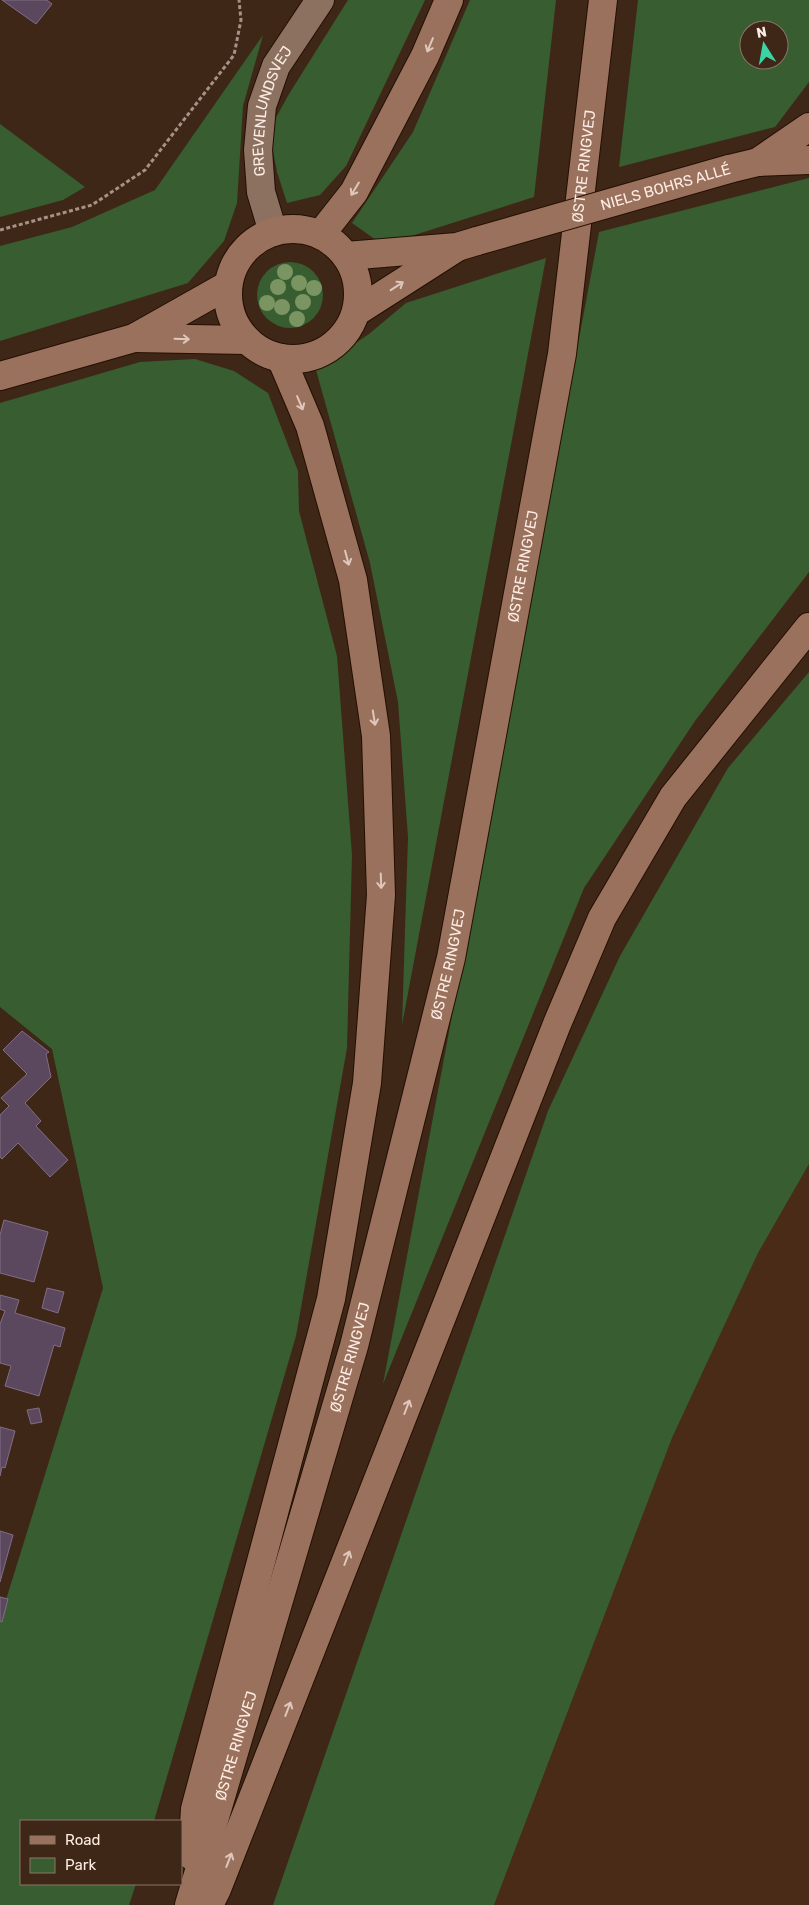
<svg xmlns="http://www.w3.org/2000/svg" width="809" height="1905" font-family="Rubik,sans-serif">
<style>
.built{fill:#492b18}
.green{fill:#375d31;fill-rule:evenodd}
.building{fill:#5b485f;stroke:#816e86}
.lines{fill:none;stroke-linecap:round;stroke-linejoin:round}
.street-casing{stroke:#240f02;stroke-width:30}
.secondary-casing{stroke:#240f02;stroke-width:30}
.path{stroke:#a69286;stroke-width:3;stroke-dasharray:4 2.5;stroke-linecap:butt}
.street{stroke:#8d7160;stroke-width:28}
.secondary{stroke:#9a715d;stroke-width:28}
.secondary-bridge-casing{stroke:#240f02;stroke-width:30;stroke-linecap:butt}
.secondary-bridge{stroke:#9a715d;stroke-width:28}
.tree{fill:#7a9562}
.oneway{stroke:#dfc7bb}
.labels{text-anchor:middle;stroke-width:4;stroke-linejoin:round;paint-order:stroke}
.street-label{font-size:15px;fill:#fcece3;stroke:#3f2718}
</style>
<rect width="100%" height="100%" fill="#3f2718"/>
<path class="built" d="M809 1164V1905H494L672 1438 758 1253Z"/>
<g class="green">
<path d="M348 0H425L346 166 320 195 287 203 277 172 269 130 289 94Z"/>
<path d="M470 0H556L534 197 383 245 352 223 413 132Z"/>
<path d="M638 0H809V82L775 127 619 167ZM749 30H779V60H749Z"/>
<path d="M263 35 243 106 237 203 224 241 188 283 0 341V246L72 227 155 190Z"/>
<path d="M0 124 85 187 63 200 0 217Z"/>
<path d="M809 178V572L695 721 584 888 383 1384 599 232Z"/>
<path d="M546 258 402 1025 408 837 398 702 370 563 316 370 369 334 406 303Z"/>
<circle cx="290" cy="295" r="33"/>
<path d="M195 359 234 371 268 393 298 471 299 511 337 656 352 855 347 1048 296 1336 154 1821H21V1884H136L129 1905H0V1619L103 1288 52 1049 0 1007V403L140 362Z"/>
<path d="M809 672V1164L758 1253 672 1438 494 1905H273L548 1111 620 956 728 768Z"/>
</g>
<g class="building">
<path d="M2 0H47L52 4 36 24Z"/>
<path d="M22 1031 49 1052 46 1054 51 1077 25 1103 41 1121 36 1126 68 1160 50 1177 18 1143 2 1159 0 1157V1115L9 1106 1 1098 27 1074 3 1050Z"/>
<path d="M4 1220 48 1232 34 1282 0 1273V1235Z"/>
<path d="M47 1288 64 1292 58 1313 42 1308Z"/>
<path d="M0 1295 19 1300 15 1313 65 1328 60 1347 54 1345 39 1396 5 1386 11 1366 0 1363V1324L5 1311 0 1309Z"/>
<path d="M39 1408 42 1422 31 1424 27 1410Z"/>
<path d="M0 1427 15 1431 5 1468 2 1467 0 1476Z"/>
<path d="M0 1531 13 1535 0 1582Z"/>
<path d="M0 1597 8 1599 2 1622 0 1621Z"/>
</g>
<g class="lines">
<g class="street-casing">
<g id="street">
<path id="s1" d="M273 232 261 192 258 150 262 106 276 66 320 0"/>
</g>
</g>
<g class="secondary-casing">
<g id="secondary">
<path d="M758 162 809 127"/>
<path d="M729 169 758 162 809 160"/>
<circle cx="293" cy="294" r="65"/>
<path d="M321 234 354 192 425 56 449 0"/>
<path d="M346 256 457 247 477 241"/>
<path d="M356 312 456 248"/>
<path d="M134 338 247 340"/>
<path d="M0 376 134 338 228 285"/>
<path d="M192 1856 195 1809 331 1299 367 1083 381 895 376 736 353 580 310 426 281 358"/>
<path id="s2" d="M189 1905 354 1346 451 958 562 354 603 0"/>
<path d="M209 1905 217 1889 557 1024 602 918 673 797 809 627"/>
</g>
</g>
<path class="path" d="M0 230 92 205 145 170 234 55 241 20 239 0"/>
<use href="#street" class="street"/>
<use href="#secondary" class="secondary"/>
<g class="secondary-bridge-casing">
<g id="secondary-bridge">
<path id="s3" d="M477 241 729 169"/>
</g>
</g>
<use href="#secondary-bridge" class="secondary-bridge"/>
</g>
<g class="tree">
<circle cx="285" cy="272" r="8"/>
<circle cx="299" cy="283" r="8"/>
<circle cx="278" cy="287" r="8"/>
<circle cx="314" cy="288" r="8"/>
<circle cx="303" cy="302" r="8"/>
<circle cx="267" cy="303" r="8"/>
<circle cx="282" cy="307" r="8"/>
<circle cx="297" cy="319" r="8"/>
</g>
<defs><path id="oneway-shaft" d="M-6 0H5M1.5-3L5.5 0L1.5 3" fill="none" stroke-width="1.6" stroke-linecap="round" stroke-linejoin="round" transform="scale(1.25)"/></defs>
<g class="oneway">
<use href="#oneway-shaft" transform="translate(430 45) rotate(113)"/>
<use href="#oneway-shaft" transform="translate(355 189) rotate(121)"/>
<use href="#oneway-shaft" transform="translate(397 286) rotate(-33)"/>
<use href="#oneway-shaft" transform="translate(182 339) rotate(2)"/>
<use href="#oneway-shaft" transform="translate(300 403) rotate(67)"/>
<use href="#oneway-shaft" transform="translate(347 558) rotate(75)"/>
<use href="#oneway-shaft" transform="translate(374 718) rotate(81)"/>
<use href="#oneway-shaft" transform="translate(381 881) rotate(88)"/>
<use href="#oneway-shaft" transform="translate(407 1407) rotate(-69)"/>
<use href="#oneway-shaft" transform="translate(347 1558) rotate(-69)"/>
<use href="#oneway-shaft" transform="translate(288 1709) rotate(-69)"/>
<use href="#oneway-shaft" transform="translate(229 1860) rotate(-69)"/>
</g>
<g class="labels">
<g class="street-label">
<text dy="5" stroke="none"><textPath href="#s1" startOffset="125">GREVENLUNDSVEJ</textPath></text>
<text dy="5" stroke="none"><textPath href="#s2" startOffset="1786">ØSTRE RINGVEJ</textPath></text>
<text dy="5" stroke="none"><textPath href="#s3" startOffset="196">NIELS BOHRS ALLÉ</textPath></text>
<text dy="5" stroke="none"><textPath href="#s2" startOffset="1381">ØSTRE RINGVEJ</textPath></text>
<text dy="5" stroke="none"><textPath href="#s2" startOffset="976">ØSTRE RINGVEJ</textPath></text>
<text dy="5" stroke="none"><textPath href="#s2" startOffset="571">ØSTRE RINGVEJ</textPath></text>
<text dy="5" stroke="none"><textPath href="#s2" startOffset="166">ØSTRE RINGVEJ</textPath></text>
</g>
</g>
<rect x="20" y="1820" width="162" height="65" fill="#3f2718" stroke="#8b7669"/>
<rect x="30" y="1836" width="25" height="8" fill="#9a715d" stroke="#8b7669"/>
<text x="65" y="1845" font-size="15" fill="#fcece3">Road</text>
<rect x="30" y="1858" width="25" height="15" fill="#375d31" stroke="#8b7669"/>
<text x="65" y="1870" font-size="15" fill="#fcece3">Park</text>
<g transform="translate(764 45) rotate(349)"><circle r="24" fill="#3f2718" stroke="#8b7669"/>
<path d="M0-4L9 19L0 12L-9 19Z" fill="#3bd4a4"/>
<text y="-8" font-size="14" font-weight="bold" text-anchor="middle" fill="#fcece3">N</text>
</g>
</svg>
